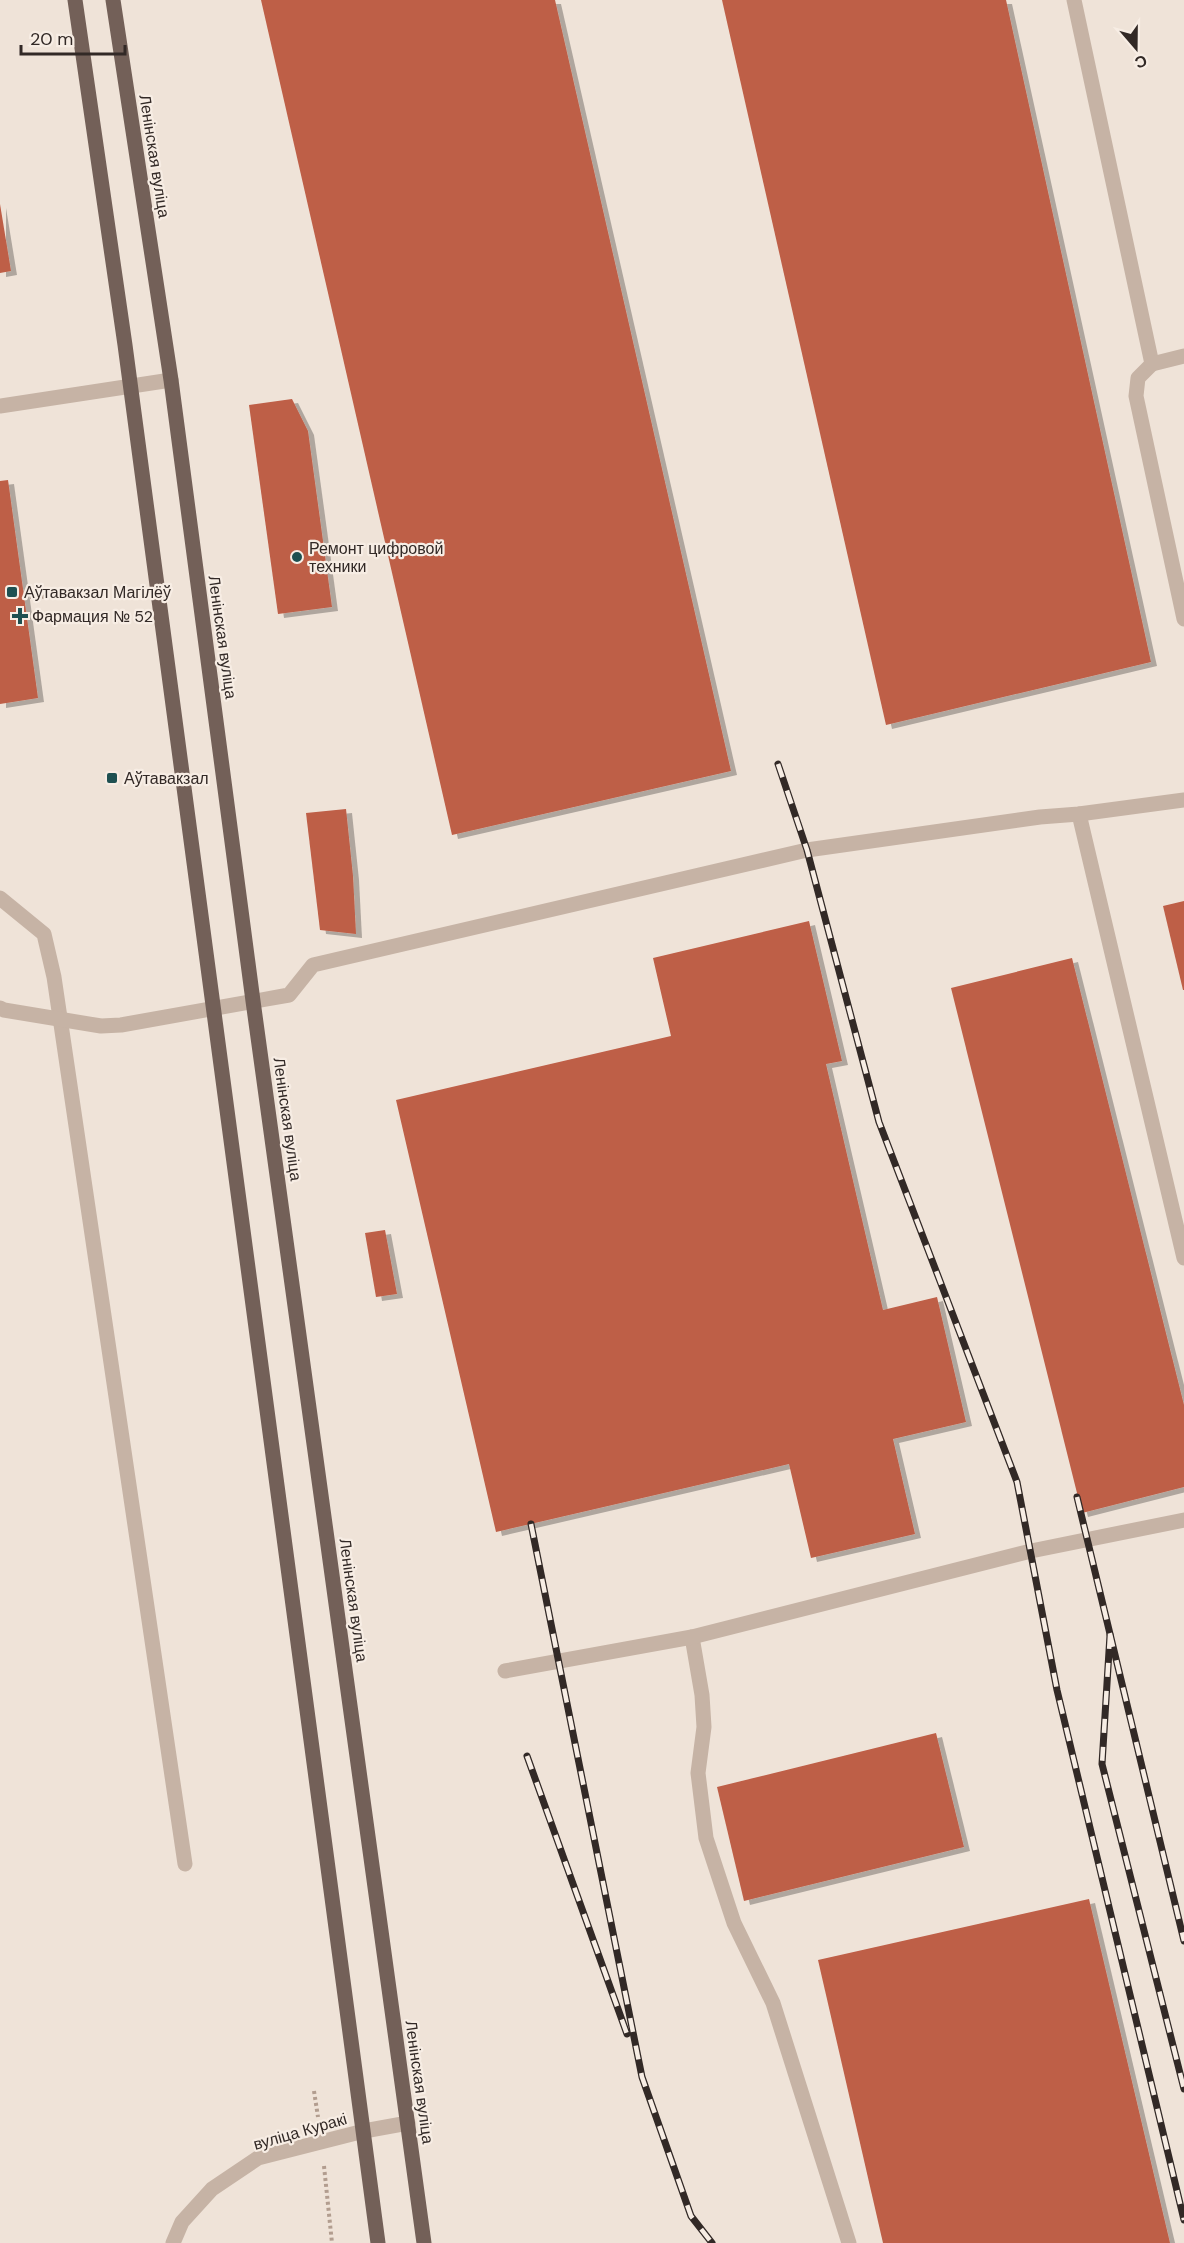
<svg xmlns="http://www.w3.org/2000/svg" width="1184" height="2243" font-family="'DM Sans',sans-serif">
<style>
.building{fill:#be5e47;filter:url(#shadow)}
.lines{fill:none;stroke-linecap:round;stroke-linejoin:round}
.path{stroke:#b29d8f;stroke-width:4;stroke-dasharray:3 3;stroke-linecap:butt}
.lane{stroke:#c6b3a5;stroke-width:15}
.street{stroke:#c6b3a5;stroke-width:15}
.primary{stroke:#736058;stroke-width:15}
.rail-casing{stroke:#322926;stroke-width:7}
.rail{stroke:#f7ede4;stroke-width:4.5;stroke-dasharray:14;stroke-linecap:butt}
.poi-dot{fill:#1e5051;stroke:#f7ede4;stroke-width:2}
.labels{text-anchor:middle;stroke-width:4.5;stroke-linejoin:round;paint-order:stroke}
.street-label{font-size:16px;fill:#322926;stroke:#f7ede4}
.poi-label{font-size:16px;fill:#322926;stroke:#f7ede4;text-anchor:start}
</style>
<defs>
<filter id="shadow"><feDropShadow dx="6" dy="4" stdDeviation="0" flood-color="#0004"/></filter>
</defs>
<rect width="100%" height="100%" fill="#efe3d8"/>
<g class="building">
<path d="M261 0H555L731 771 452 835Z"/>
<path d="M722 0H1006L1151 662 886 725Z"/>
<path d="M0 204 11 271 0 273Z"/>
<path d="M292 399 308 431 332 607 278 614 249 405Z"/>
<path d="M8 480 38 698 0 704V481Z"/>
<path d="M346 809 353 876 356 934 320 930 306 813Z"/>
<path d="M1184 901V990H1183L1163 906Z"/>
<path d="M809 921 842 1061 826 1064 883 1310 937 1297 966 1422 893 1439 915 1534 811 1558 789 1464 496 1532 396 1100 671 1036 653 958Z"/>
<path d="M1072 958 1184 1405V1487L1082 1513 951 988Z"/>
<path d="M385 1230 397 1294 376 1297 365 1233Z"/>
<path d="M936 1733 964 1847 744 1901 717 1787Z"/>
<path d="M1089 1899 1170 2243H883L818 1960Z"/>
</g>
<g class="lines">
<g class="path">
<path d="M24 597 78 596"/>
<path d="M314 2091 318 2117"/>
<path d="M324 2166 332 2243"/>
</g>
<g class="lane">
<path d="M1074 0 1152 364 1138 378 1136 396 1184 619"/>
<path d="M1152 364 1184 356"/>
<path d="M0 406 171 380"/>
<path d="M1079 814 1184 1258"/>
<path d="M0 898 44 934 54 977 185 1864"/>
<path d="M0 1008 4 1010 101 1026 121 1025 289 995 313 965 807 850 1040 817 1079 814 1184 800"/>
<path d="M692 1637 702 1695 704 1727 698 1773 706 1838 734 1923 773 2003 849 2243"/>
<path d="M505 1671 692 1637 1031 1551 1184 1520"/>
</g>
<path class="street" d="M173 2243 182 2222 212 2189 258 2158 364 2131 408 2123"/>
<g class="primary">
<path d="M75 0 125 345 378 2243"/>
<path d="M113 0 171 380 253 1001 424 2243"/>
</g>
<g class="rail-casing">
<g id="rail">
<path d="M778 764 807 850 879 1122 1017 1482 1057 1690 1184 2220"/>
<path d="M1077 1497 1184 1941"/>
<path d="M531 1524 642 2077 691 2216 712 2243"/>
<path d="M1110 1635 1102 1764 1184 2089"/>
<path d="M527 1756 627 2034"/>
</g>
</g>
<use href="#rail" class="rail"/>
</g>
<g class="poi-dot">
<circle cx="297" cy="557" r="6"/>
<rect x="6" y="586" width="12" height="12" rx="3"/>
<path d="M17 607h6v6h6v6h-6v6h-6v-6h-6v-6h6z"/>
<rect x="106" y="772" width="12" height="12" rx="3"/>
</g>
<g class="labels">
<g class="street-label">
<text transform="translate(155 156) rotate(81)" y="6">Ленінская вуліца</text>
<text transform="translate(223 637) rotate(82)" y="6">Ленінская вуліца</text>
<text transform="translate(288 1119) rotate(82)" y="6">Ленінская вуліца</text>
<text transform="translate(354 1600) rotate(82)" y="6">Ленінская вуліца</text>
<text transform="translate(420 2082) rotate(82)" y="6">Ленінская вуліца</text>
<text transform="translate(300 2131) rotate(-16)" y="6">вуліца Куракі</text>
</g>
<g class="poi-label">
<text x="309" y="554">Ремонт цифровой<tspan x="309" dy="18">техники</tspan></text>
<text x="24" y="598">Аўтавакзал Магілёў</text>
<text x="32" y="622">Фармация № 52</text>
<text x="124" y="784">Аўтавакзал</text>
</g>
</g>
<g transform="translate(1136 48) rotate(160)" stroke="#f7ede4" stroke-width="4.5" paint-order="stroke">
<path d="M0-4.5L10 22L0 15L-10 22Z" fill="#322926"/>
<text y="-9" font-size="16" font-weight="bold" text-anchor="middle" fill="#322926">С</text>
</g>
<path d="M21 45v9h104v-9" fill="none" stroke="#322926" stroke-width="3"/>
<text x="30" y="45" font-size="18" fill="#322926" stroke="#f7ede4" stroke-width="4.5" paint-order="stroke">20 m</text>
</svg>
